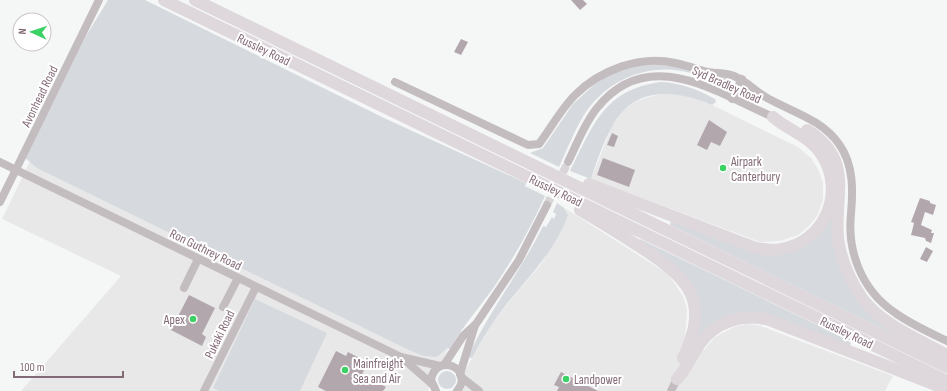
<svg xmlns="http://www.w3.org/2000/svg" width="947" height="391" font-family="'Sofia Sans Condensed',sans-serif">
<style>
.built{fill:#e8e8e9}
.green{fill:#d6d9de}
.building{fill:#b3a7ae}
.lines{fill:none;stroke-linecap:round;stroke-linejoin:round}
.minor-tunnel{stroke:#d8d4d7;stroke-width:8;stroke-dasharray:8 4;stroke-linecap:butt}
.minor{stroke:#c4bdc0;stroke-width:8}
.highway{stroke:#ded7db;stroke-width:12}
.poi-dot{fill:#3bd164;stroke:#fff;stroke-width:1.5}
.labels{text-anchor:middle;stroke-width:4;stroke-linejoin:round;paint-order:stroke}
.street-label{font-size:13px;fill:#836a77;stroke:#fff}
.poi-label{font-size:13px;fill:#836a77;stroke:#fff;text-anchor:start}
</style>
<rect width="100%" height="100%" fill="#f5f7f7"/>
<g class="built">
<path d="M108 0 524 188 428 391H21L121 276 2 219Z"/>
<path d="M677 93 692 96 712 105 798 147 811 158 818 169 823 183V200L817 216 809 226 798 235 780 241 760 242 591 179 612 126 622 112 633 103 645 98 661 94Z"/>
<path d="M563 207 668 274 683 296 687 309 685 340 704 350 715 337 734 327 747 324 758 325 893 376 885 391H455L474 354 495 319 541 264 565 223 568 215Z"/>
</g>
<g class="green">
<path d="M108 0H145L384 118 526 183 525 186 545 196C531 227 515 256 496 284 481 306 463 325 450 349L447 348 437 357 424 356 409 350 37 168 25 158 86 36Z"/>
<path d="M648 63 682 67 704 75 730 78 733 84 727 88C715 85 703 76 691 73 652 62 612 77 588 109 576 126 568 148 559 167L530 153 543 148 573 104 596 83 613 73Z"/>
<path d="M661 82C681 83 697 89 715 99L716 102 712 105C675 89 633 86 612 127 603 143 597 161 591 179L570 171C593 126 604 89 661 82Z"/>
<path d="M557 203 563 207 568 215C554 255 520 285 496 318 487 331 479 345 472 358L468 357C489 311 521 271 543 226L546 227 552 217 554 219 556 214 553 212Z"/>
<path d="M832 212 850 287 946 360 670 225 671 221 788 252Z"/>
<path d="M640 239 836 334 851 343 849 347 759 314 695 340 696 298 638 242Z"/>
<path d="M255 299 327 333 300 391H219L213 388Z"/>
<circle cx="447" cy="380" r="9"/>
</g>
<g class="building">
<path d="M571 0H583L587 4 580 10Z"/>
<path d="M461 39 468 42 461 55 454 52Z"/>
<path d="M709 120 727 132 720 146 711 142 707 150 697 145Z"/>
<path d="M612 133 618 136 614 147 607 145Z"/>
<path d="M603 158 635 170 629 187 597 175Z"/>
<path d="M920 198 930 201V203L936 205 933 215 925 212 921 225 932 230 931 233H934L931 243 926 241 925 238 911 235 914 223 911 222Z"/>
<path d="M926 247 933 251 927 262 920 259Z"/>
<path d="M189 295 215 308 202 334 206 337 202 346 171 330Z"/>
<path d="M336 351 346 356 348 352 367 362 362 375 386 387 383 391H326L318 387Z"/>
<path d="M561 372 598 391H557L559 387 554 385Z"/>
</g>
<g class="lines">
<path class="minor-tunnel" d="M547 205 568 162"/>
<g class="minor">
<path d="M395 82 528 145 539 144C551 128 561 109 575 95 600 70 640 55 675 63 685 65 694 68 704 71 713 74 725 72 734 76 748 82 756 92 769 99 793 112 822 120 839 144 854 165 853 191 851 214 847 252 862 290 894 312 910 324 929 332 947 341"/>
<path d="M732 99 742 79"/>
<path d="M0 162 401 357 440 366"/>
<path d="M568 162C577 144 584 124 597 108 648 44 716 92 773 117"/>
<path d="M0 202 99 0"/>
<path d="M184 288 198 259"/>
<path d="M223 307 238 278"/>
<path d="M401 357 432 384"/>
<path d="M444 365 463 336 476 324 519 260 547 205"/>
<path d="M460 374 475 325"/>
<path d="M461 377 479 391"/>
<path d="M204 391 256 287"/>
<path d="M436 391 431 380C436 351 475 369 457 391"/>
<path d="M671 391 677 379"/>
</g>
<g class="highway">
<path d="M164 0 947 381"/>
<path d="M195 0 947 367"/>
<path d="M807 130C858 161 831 201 839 245 843 264 851 282 862 298 882 325 918 339 947 355"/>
<path d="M589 184 756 248C764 249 773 251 781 249 824 242 845 194 823 157 812 137 789 131 773 117"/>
<path d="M580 210C601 222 620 234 640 247 688 278 711 300 683 358"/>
<path d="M677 379C686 369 691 357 699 345 714 322 742 313 769 320L946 389"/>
</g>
</g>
<g class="poi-dot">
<circle cx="723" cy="168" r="4"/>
<circle cx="193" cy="319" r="4"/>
<circle cx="345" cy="370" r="4"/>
<circle cx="566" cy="379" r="4"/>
</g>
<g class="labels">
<g class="street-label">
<text transform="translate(264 49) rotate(26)" y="5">Russley Road</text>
<text transform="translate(727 84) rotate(24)" y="5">Syd Bradley Road</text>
<text transform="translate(39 96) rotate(-64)" y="5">Avonhead Road</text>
<text transform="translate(556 190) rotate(26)" y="5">Russley Road</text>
<text transform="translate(206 249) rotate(26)" y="5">Ron Guthrey Road</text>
<text transform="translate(847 332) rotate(26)" y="5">Russley Road</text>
<text transform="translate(219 334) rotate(-64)" y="5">Pukaki Road</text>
</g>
<g class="poi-label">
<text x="731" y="166">Airpark<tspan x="731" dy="15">Canterbury</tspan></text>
<text x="185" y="324" text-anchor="end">Apex</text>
<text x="353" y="368">Mainfreight<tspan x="353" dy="15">Sea and Air</tspan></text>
<text x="574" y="384">Landpower</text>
</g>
</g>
<g transform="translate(32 32) rotate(273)"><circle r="19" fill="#ffffff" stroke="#cdc3c9"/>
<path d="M0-3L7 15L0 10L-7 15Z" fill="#3bd164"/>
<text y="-6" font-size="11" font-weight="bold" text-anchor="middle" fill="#836a77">N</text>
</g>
<path d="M14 371v6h109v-6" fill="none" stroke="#836a77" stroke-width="2"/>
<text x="20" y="371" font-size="12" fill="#836a77" stroke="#ffffff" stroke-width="3" paint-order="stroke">100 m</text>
</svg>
